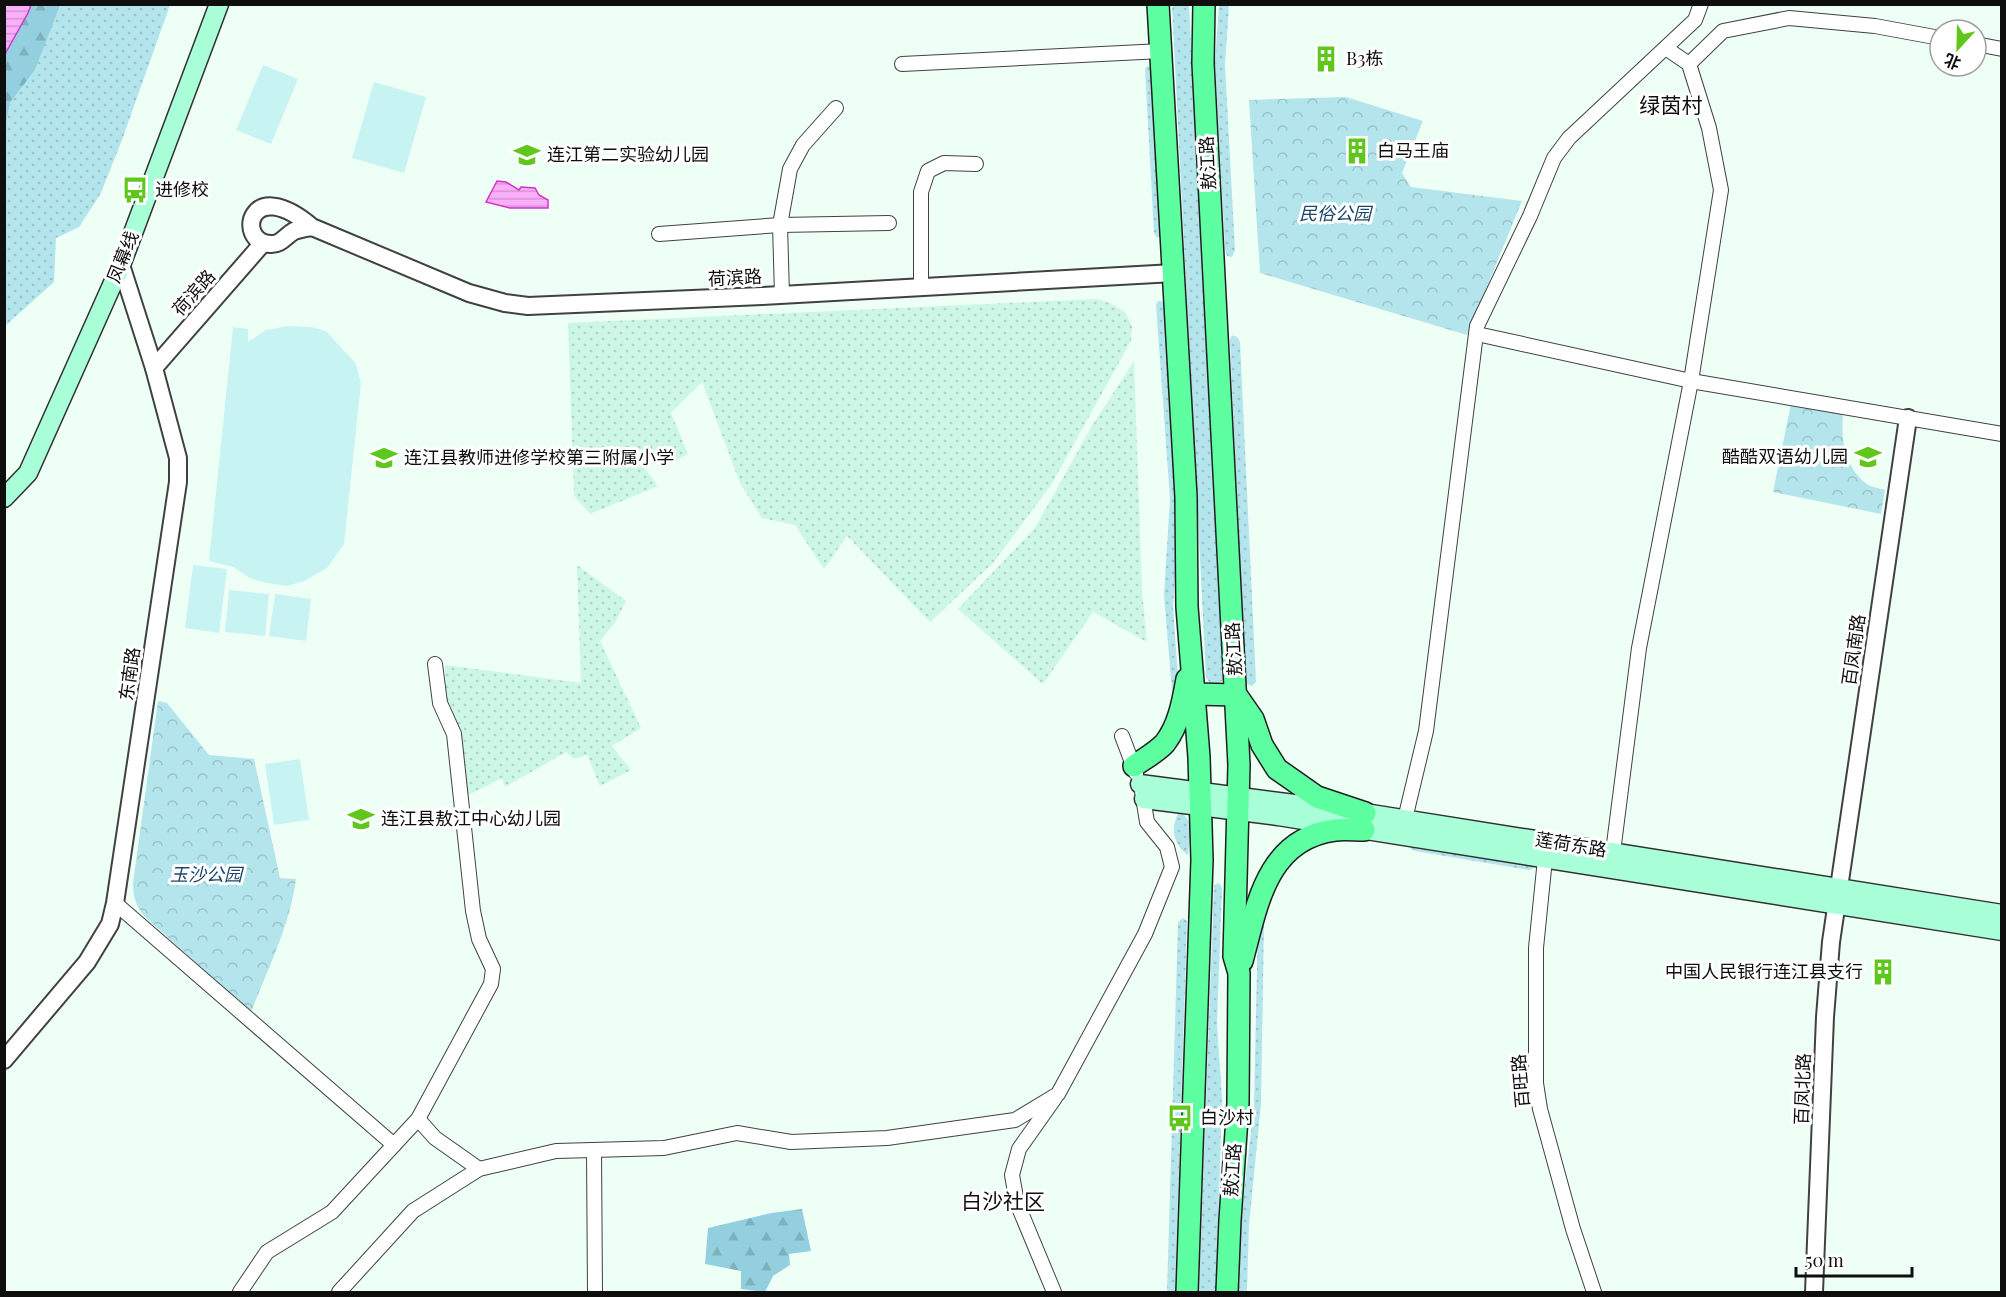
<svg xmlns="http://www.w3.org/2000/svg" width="2006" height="1297" font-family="'Playfair Display','Noto Sans SC',serif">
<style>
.farmland{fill:url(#farmland-dots)}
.grass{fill:url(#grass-dots)}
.forest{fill:url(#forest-firs)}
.park{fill:url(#park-crowns)}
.pitch{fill:#c7f3f3}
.water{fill:url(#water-rules);stroke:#d631ce;stroke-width:1.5}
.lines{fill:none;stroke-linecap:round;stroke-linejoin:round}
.minor-casing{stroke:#414141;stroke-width:16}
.tertiary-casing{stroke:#414141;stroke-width:20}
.secondary-casing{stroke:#303030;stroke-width:21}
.primary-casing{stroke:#1f1f1f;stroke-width:24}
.minor{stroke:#fff;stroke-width:14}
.tertiary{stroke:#fff;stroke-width:16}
.secondary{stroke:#a9ffd8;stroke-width:18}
.primary{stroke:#5effa0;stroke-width:21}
.labels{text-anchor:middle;stroke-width:6;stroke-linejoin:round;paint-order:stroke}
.poi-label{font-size:18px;fill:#0e0e0e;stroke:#fff;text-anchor:start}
.street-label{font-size:18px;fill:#0e0e0e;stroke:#fff}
.park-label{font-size:18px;font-style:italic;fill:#19466a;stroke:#fff}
.quarter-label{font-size:21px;fill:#0e0e0e;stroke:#fff}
</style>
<defs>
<pattern id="farmland-dots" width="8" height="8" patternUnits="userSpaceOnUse" patternTransform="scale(1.5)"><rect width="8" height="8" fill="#ccf7e5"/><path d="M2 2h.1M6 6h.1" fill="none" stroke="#aed3c3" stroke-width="1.8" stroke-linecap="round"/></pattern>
<pattern id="grass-dots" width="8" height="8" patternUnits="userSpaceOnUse" patternTransform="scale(1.5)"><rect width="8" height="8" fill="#b5e5ec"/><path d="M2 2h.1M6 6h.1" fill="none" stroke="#9ac3c9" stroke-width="1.8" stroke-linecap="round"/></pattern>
<pattern id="forest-firs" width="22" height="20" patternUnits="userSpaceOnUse" patternTransform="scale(1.5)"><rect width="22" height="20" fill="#93cfde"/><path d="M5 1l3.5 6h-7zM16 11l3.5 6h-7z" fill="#7eb1bd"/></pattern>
<pattern id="park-crowns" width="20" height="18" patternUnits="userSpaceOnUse" patternTransform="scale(1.5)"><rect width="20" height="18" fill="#b5e5ec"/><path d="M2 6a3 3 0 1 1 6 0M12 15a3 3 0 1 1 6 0" fill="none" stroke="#9ac3c9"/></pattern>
<pattern id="water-rules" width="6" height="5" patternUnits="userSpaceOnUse" patternTransform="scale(1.5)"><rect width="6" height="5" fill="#faaff8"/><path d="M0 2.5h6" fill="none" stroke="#d595d3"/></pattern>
</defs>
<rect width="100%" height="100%" fill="#eefff6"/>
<g class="farmland">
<path d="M1097 299 1110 303 1125 312 1132 326 1131 341 1051 485 993 563 930 622 847 536 824 569 795 525 762 518 740 483 702 382 671 413 688 454 668 465 662 457 645 469 658 486 590 514 574 496 568 323Z"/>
<path d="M1134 361 1142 591 1147 642 1093 612 1043 684 958 609 1035 528 1092 426Z"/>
<path d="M577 565 626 601 616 621 600 641 641 728 612 746 631 770 600 786 587 755 574 759 566 752 505 787 502 778 466 796 446 707 445 665 581 683Z"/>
</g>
<g class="grass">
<path d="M58 5H170L122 140 101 193 79 227 56 238 54 282 5 326V129L10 103 35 70Z"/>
<path d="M1172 5H1189L1223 673 1222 681 1216 684 1209 682 1206 677Z"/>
<path d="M1219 5H1229L1225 65 1235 250 1232 257 1227 256 1225 249 1215 62Z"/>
<path d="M1147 66 1151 67V71L1162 235 1157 238 1154 233 1145 69Z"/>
<path d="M1158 301H1162L1164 305 1176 498V562L1173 607 1179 691 1174 696 1172 691 1164 595 1170 499 1156 305Z"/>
<path d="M1232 335 1237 337 1240 342 1256 682 1252 686 1245 683 1230 340Z"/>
<path d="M1179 812C1196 819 1189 840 1188 855 1173 845 1170 827 1179 812Z"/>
<path d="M1410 844 1531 864 1534 868 1529 870 1415 851 1410 848Z"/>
<path d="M1219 883 1222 888 1217 1024 1222 1098 1216 1292H1199L1214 885Z"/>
<path d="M1183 918 1187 921 1175 1292H1167L1178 922Z"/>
<path d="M1262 919 1264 921 1261 1104 1249 1225 1247 1292H1239L1241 1219 1254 1105 1258 921Z"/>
</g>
<g class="forest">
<path d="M31 5H60L35 70 10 103 5 129V54L28 13Z"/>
<path d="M802 1209 811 1251 789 1254 790 1265 773 1276 765 1292 741 1289V1271L705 1264 708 1228 771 1213Z"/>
</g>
<g class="park">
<path d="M1346 97 1423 121 1402 173 1411 187 1522 201 1467 335 1260 273 1249 100Z"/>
<path d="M1791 404 1843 414C1841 439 1844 467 1867 484 1871 487 1879 488 1885 490L1881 514 1773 492Z"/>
<path d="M158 701 167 703 209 755 254 759 280 878 296 879C290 925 268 969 251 1012L145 917C136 906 133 898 133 883Z"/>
</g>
<g class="pitch">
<path d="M263 65 298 79 271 144 236 130Z"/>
<path d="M374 82 426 97 404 173 352 158Z"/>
<path d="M288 326 311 327 326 331 356 364 361 383 344 544 327 568 304 581 287 586 262 582 250 578 233 567 209 561 233 327 248 329V342L266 330Z"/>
<path d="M193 565 227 569 219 633 185 628Z"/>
<path d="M229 590 269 594 265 636 225 632Z"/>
<path d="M275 594 311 599 306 641 269 636Z"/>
<path d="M300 759 309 820 274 825 265 764Z"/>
</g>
<g class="water">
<path d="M5 4 31 5 28 13 5 54Z"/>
<path d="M497 181 506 182 519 190 521 187 535 188 539 195 548 200V208H510L486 202Z"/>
</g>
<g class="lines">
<g class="minor-casing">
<g id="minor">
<path d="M1976 44 2002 49"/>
<path d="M902 64 1162 51"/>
<path d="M1689 64 1723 31 1789 18 1875 26 1940 38"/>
<path d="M659 234 780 225 889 223"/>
<path d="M921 287V192L928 171 944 163 976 164"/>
<path d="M782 295 780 225 790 169 803 145 836 108"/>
<path d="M1477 334 1691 381 2002 434"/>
<path d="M1122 736 1136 773"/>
<path d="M1405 819 1426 731 1477 326 1530 216 1554 158 1569 138 1695 20 1701 4"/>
<path d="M1613 852 1639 648 1691 381 1721 190 1709 128 1689 64 1667 49"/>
<path d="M1545 859 1536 948V1083L1540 1109 1573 1229 1594 1292"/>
<path d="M115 903 394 1145"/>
<path d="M418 1119 435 1138 479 1169"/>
<path d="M594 1150 595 1292"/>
<path d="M240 1292 267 1252 332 1212 418 1119 491 984 493 969 479 939 473 911 454 734 440 703 435 664"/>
<path d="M339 1292 413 1211 479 1169 556 1151 664 1148 737 1133 791 1142 887 1138 1015 1120 1058 1094 1145 934 1172 867 1167 847 1147 822 1142 791"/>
<path d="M1054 1292 1017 1203 1012 1175 1019 1149 1055 1098"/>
</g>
</g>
<g class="tertiary-casing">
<g id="tertiary">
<path d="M312 227C306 228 299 229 294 231 285 236 281 245 270 244 235 242 249 173 312 227L469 293 505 303 528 306 762 296 1174 273"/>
<path d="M154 368 263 243"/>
<path d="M4 1060 87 962 110 924 115 903 178 482V458L154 368 121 265"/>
<path d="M1814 1292 1825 1017 1831 942 1908 418"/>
</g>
</g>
<g class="secondary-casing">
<g id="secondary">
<path d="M4 498 28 473 121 265 219 4"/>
<path d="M1140 784 1365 813 2002 914"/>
<path d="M1144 799 1278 816 2002 931"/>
</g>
</g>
<g class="primary-casing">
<g id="primary">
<path d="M1158 4 1186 497 1187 607 1199 757 1202 860 1187 1292"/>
<path d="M1204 4 1203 63 1239 765 1234 956 1239 973 1238 1103 1230 1220 1227 1292"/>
<path d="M1195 694 1236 695"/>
<path d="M1237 696 1253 719 1262 745 1277 769 1317 797 1365 813"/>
<path d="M1134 766C1144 759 1157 752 1165 743 1179 725 1183 701 1187 679"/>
<path d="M1242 961C1257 906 1266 839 1335 830 1344 829 1354 830 1364 830"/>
</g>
</g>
<use href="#minor" class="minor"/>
<use href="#tertiary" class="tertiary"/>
<use href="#secondary" class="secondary"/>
<use href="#primary" class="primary"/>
</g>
<defs>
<g id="building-bare" transform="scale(2.07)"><path d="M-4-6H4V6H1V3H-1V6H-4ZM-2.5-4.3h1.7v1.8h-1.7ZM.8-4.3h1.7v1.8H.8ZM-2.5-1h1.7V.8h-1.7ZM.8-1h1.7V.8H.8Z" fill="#5fc71c" stroke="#fff" stroke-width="2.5" paint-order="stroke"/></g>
<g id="school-bare" transform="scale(2.07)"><path d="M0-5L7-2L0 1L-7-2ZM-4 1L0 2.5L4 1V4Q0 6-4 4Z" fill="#5fc71c" stroke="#fff" stroke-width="2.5" paint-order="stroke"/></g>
<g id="bus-bare" transform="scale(2.07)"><path d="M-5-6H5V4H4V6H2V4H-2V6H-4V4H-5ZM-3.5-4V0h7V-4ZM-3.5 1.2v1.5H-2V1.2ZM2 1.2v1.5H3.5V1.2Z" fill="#5fc71c" stroke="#fff" stroke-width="2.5" paint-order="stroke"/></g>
</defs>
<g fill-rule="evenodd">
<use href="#building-bare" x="1326" y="59"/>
<use href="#building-bare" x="1357" y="151"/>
<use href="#school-bare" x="527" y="155"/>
<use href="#bus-bare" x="135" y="190"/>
<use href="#school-bare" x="1868" y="457"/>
<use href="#school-bare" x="384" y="458"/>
<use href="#school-bare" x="361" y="819"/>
<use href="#building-bare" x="1883" y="972"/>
<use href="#bus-bare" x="1180" y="1118"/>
</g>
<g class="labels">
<g class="poi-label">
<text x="1346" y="65">B3栋</text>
<text x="1377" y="157">白马王庙</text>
<text x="547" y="161">连江第二实验幼儿园</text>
<text x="155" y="196">进修校</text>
<text x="1848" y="463" text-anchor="end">酷酷双语幼儿园</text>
<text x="404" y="464">连江县教师进修学校第三附属小学</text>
<text x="381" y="825">连江县敖江中心幼儿园</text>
<text x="1863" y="978" text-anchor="end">中国人民银行连江县支行</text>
<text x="1200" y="1124">白沙村</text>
</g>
<g class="street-label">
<text transform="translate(1208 163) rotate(-93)" y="6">敖江路</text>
<text transform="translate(123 257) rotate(-68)" y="6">凤幕线</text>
<text transform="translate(735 278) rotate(-3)" y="6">荷滨路</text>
<text transform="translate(194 293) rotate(-49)" y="6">荷滨路</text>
<text transform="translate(1234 649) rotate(-93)" y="6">敖江路</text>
<text transform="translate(1854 650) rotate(-82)" y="6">百凤南路</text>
<text transform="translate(130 674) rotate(-82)" y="6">东南路</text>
<text transform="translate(1571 845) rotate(9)" y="6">莲荷东路</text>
<text transform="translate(1521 1081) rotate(-95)" y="6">百旺路</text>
<text transform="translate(1803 1089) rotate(-88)" y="6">百凤北路</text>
<text transform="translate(1233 1170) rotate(-86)" y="6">敖江路</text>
</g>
<g class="park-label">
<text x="1335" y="220">民俗公园</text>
<text x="206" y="881">玉沙公园</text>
</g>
<g class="quarter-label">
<text x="1671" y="113">绿茵村</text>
<text x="1003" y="1209">白沙社区</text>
</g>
</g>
<rect width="2006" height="1297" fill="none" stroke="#0e0e0e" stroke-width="12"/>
<g transform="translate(1958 48) rotate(202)"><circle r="28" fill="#ffffff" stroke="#9f9f9f" stroke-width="1.5"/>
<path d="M0-4.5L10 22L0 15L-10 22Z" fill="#5fc71c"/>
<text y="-9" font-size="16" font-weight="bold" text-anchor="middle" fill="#0e0e0e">北</text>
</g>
<path d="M1796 1267v9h116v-9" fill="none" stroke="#0e0e0e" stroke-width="3"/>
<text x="1805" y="1267" font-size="18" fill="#0e0e0e" stroke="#ffffff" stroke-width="4.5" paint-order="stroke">50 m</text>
</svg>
